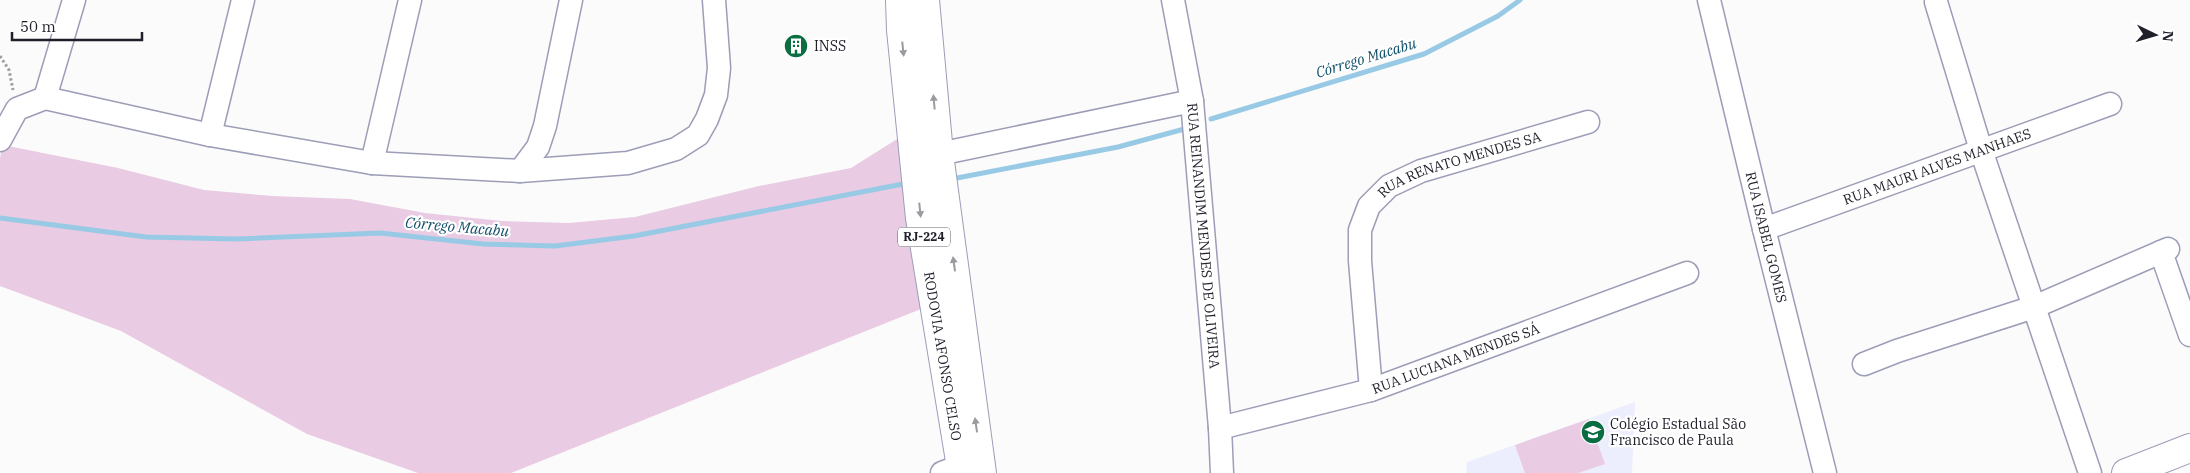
<svg xmlns="http://www.w3.org/2000/svg" width="2190" height="473" font-family="'IBM Plex Serif',serif">
<style>
.built{fill:#edeefd}
.green{fill:#e9cbe3}
.lines{fill:none;stroke-linecap:round;stroke-linejoin:round}
.stream{stroke:#99cae5;stroke-width:5}
.minor-casing{stroke:#9c9db7;stroke-width:25}
.major-casing{stroke:#9c9db7;stroke-width:30}
.path{stroke:#9c9ca1;stroke-width:3;stroke-dasharray:2.5 2.5;stroke-linecap:butt}
.minor{stroke:#fff;stroke-width:22}
.major{stroke:#fff;stroke-width:28}
.oneway{fill:#9a9a9f}
.labels{text-anchor:middle;stroke-width:4.5;stroke-linejoin:round;paint-order:stroke}
.shield{fill:#fff;stroke:#626269;stroke-width:1}
.shield-label{font-size:12px;font-weight:bold;fill:#1e1f29}
.poi-label{font-size:14px;fill:#1e1f29;stroke:#fff;text-anchor:start}
.street-label{font-size:14px;fill:#1e1f29;stroke:#fff}
.water-label{font-size:15px;font-style:italic;fill:#104f6a;stroke:#fff}
</style>
<rect width="100%" height="100%" fill="#fbfbfb"/>
<path class="built" d="M1635 402 1632 473H1466L1467 462Z"/>
<g class="green">
<path d="M902 136 921 309 511 473H418L307 434 121 331 0 286V158L3 145 118 168 204 190 272 196 350 199 425 213 502 221 569 223 635 217 759 186 851 168Z"/>
<path d="M1589 419 1605 464 1578 473H1525L1515 445Z"/>
</g>
<g class="lines">
<g class="stream">
<path d="M1211 119 1424 54 1498 16 1520 0"/>
<path d="M957 178 1118 147 1188 128"/>
<path d="M0 218 146 237 236 239 380 233 483 244 555 246 634 236 908 183"/>
</g>
<g class="minor-casing">
<g id="minor">
<path id="s1" d="M1173 0 1192 101 1220 428 1222 473"/>
<path id="s2" d="M1709 0 1764 229 1825 473"/>
<path d="M1936 2 1981 150 2090 473"/>
<path d="M45 98 210 135 372 163 520 171 628 163 676 149 698 135 707 119 716 95 719 68 714 0"/>
<path d="M45 98 74 0"/>
<path d="M210 135 243 0"/>
<path d="M0 140 17 109 45 98"/>
<path d="M939 154 1192 101"/>
<path d="M372 163 410 0"/>
<path d="M520 171 538 147 545 126 571 0"/>
<path id="s3" d="M1764 229 2110 104"/>
<path d="M2161 252 2190 335"/>
<path d="M1864 364 1897 351 2034 307 2168 249"/>
<path id="s4" d="M1371 390 1360 261V230L1369 206 1389 186 1421 171 1588 122"/>
<path id="s5" d="M1220 428 1371 390 1687 273"/>
<path d="M942 473 960 466"/>
</g>
</g>
<g class="major-casing">
<g id="major">
<path id="s6" d="M900 0 901 30 920 218 962 473"/>
<path d="M925 0 939 154 982 473"/>
<path d="M2126 473 2190 448"/>
</g>
</g>
<path class="path" d="M0 56 9 70 13 90"/>
<use href="#minor" class="minor"/>
<use href="#major" class="major"/>
</g>
<defs><path id="oneway-solid" d="M-6-.8H1V-3.2L6.5 0L1 3.2V.8H-6Z" transform="scale(1.25)"/></defs>
<g class="oneway">
<use href="#oneway-solid" transform="translate(903 49) rotate(84)"/>
<use href="#oneway-solid" transform="translate(934 102) rotate(-95)"/>
<use href="#oneway-solid" transform="translate(920 210) rotate(84)"/>
<use href="#oneway-solid" transform="translate(954 264) rotate(-98)"/>
<use href="#oneway-solid" transform="translate(976 425) rotate(-98)"/>
</g>
<defs>
<g id="building-disc" transform="scale(1.25)"><circle r="9.5" fill="#0c6d43" stroke="#fff"/><path d="M-4-6H4V6H1V3H-1V6H-4ZM-2.5-4.3h1.7v1.8h-1.7ZM.8-4.3h1.7v1.8H.8ZM-2.5-1h1.7V.8h-1.7ZM.8-1h1.7V.8H.8Z" fill="#fff"/></g>
<g id="school-disc" transform="scale(1.25)"><circle r="9.5" fill="#0c6d43" stroke="#fff"/><path d="M0-5L7-2L0 1L-7-2ZM-4 1L0 2.5L4 1V4Q0 6-4 4Z" fill="#fff"/></g>
</defs>
<g fill-rule="evenodd">
<use href="#building-disc" x="796" y="46"/>
<use href="#school-disc" x="1593" y="432"/>
</g>
<g class="labels">
<rect class="shield" x="898" y="227.5" width="52" height="19" rx="4"/>
<g class="shield-label">
<text x="924" y="241">RJ-224</text>
</g>
<g class="poi-label">
<text x="814" y="51">INSS</text>
<text x="1610" y="429">Colégio Estadual São<tspan x="1610" dy="16">Francisco de Paula</tspan></text>
</g>
<g class="street-label">
<text dy="5" stroke="none"><textPath href="#s3" startOffset="184">RUA MAURI ALVES MANHAES</textPath></text>
<text dy="5" stroke="none"><textPath href="#s4" startOffset="288">RUA RENATO MENDES SA</textPath></text>
<text dy="5" stroke="none"><textPath href="#s1" startOffset="238">RUA REINANDIM MENDES DE OLIVEIRA</textPath></text>
<text dy="5" stroke="none"><textPath href="#s2" startOffset="244">RUA ISABEL GOMES</textPath></text>
<text dy="5" stroke="none"><textPath href="#s6" startOffset="359">RODOVIA AFONSO CELSO</textPath></text>
<text dy="5" stroke="none"><textPath href="#s5" startOffset="246">RUA LUCIANA MENDES SÁ</textPath></text>
</g>
<g class="water-label">
<text transform="translate(1366 58) rotate(-17)" y="5">Córrego Macabu</text>
<text transform="translate(457 227) rotate(5)" y="5">Córrego Macabu</text>
</g>
</g>
<g transform="translate(2155 35) rotate(95)" stroke="#ffffff" stroke-width="4" paint-order="stroke">
<path d="M0-4L9 19L0 12L-9 19Z" fill="#1e1f29"/>
<text y="-8" font-size="14" font-weight="bold" text-anchor="middle" fill="#1e1f29">N</text>
</g>
<path d="M12 32v8h130v-8" fill="none" stroke="#1e1f29" stroke-width="2.5"/>
<text x="20" y="32" font-size="15" fill="#1e1f29" stroke="#ffffff" stroke-width="4" paint-order="stroke">50 m</text>
</svg>
